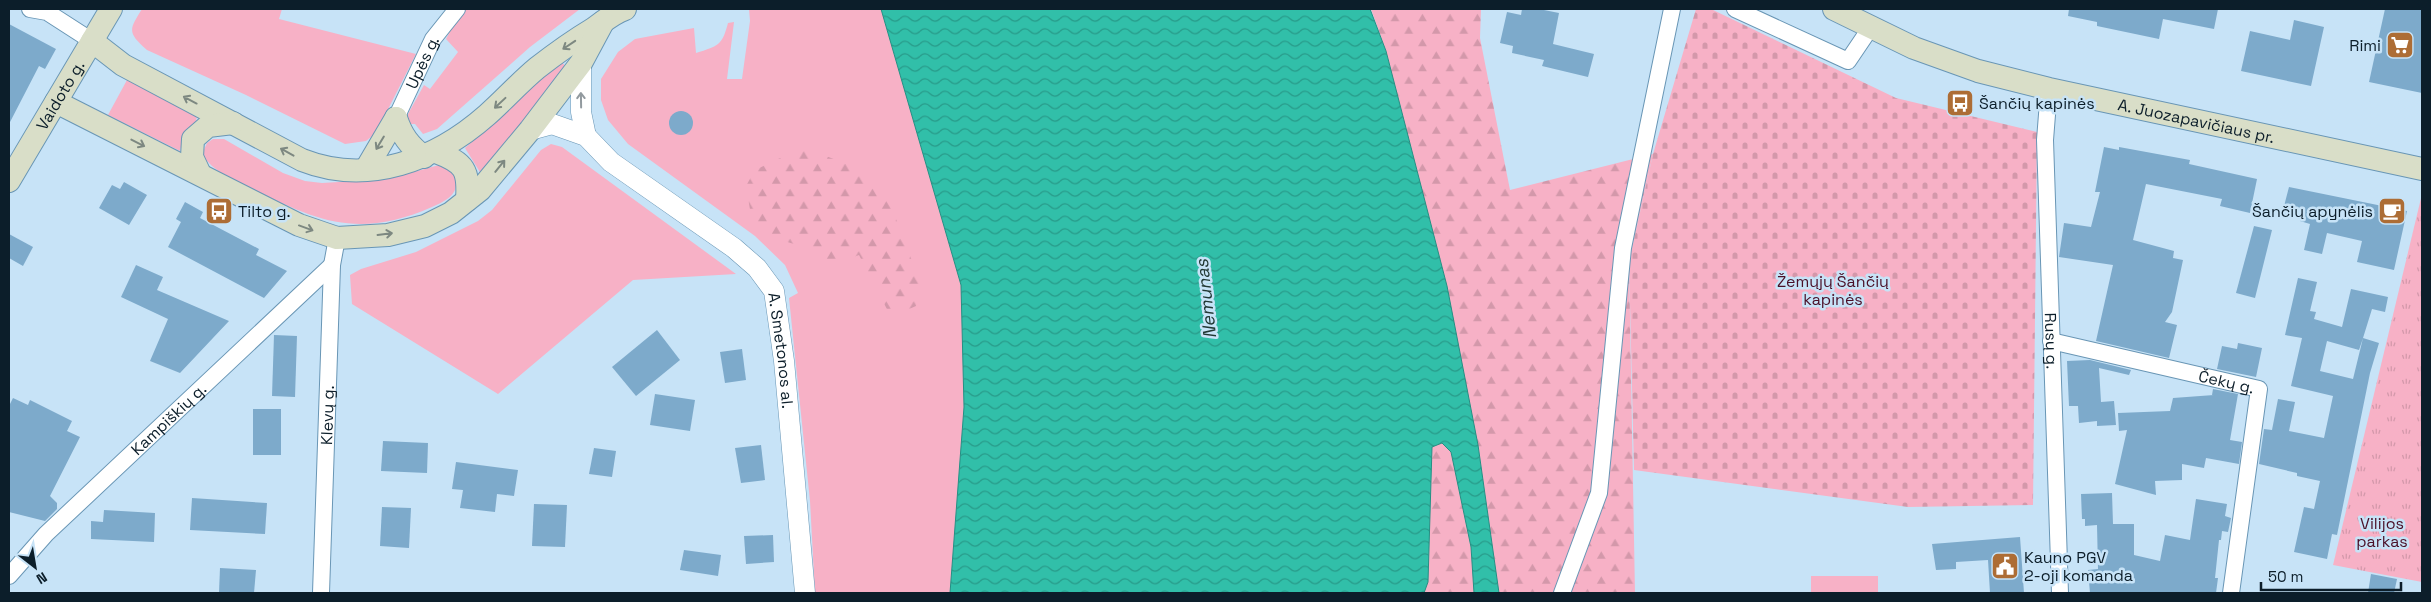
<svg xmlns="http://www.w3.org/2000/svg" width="2431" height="602" font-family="'Space Grotesk',sans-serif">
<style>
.grass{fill:#f7b1c6}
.forest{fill:url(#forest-firs)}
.cemetery{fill:url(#cemetery-stones)}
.park{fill:url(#park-tufts)}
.water{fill:url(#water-waves);stroke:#268f83}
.building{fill:#7daacb;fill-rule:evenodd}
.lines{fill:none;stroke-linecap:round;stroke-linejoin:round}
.minor-casing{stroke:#6996b5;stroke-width:18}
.tertiary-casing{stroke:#6996b5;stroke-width:21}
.secondary-casing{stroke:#6996b5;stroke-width:24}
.minor{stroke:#fff;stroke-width:16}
.tertiary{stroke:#fff;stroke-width:20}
.secondary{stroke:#d9dec8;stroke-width:22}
.oneway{stroke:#7d8881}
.oneway2{stroke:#929a9f}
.labels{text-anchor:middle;stroke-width:5;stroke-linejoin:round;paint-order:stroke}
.poi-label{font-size:16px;fill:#0c1e2a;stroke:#c7e3f7;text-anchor:start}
.street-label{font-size:16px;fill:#0c1e2a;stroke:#c7e3f7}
.park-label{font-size:16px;fill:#4a0f27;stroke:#c7e3f7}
.water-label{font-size:18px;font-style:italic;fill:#213834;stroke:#c7e3f7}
</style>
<defs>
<pattern id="forest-firs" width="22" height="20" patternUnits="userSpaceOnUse" patternTransform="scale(1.25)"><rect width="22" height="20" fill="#f7b1c6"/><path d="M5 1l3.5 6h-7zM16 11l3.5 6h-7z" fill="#d398aa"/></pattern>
<pattern id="cemetery-stones" width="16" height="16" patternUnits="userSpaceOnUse" patternTransform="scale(1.25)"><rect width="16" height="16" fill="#f7b1c6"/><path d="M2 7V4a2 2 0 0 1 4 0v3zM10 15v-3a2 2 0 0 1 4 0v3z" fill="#d398aa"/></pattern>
<pattern id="park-tufts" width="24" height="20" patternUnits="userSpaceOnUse" patternTransform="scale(1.25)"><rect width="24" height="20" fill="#f7b1c6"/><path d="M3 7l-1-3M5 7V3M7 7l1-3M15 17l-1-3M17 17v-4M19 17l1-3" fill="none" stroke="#d398aa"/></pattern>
<pattern id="water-waves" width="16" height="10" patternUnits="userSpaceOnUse" patternTransform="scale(1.25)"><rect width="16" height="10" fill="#31bfa9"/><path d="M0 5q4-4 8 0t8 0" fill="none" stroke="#289b8a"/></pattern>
</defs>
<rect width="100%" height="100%" fill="#c7e3f7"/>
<g class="grass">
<path d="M142 9H282L279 19 416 54 376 133 366 141 345 144 246 95 147 50C127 32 129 30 142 9Z"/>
<path d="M466 9H580L530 47 437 129 423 134 415 124H408V114L424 85 430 89 458 52 446 39 457 18Z"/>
<path d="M749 9H881L961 285 964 407 950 593H815L810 501 789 298 798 293 785 265 755 236 628 144 608 120 601 100V79L618 52 635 39 694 28 696 53C718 46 722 46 728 23L734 22 727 79H742L750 21Z"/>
<path d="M561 61 566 67 481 174C479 170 466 150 465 148Z"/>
<path d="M127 80 197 116 196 121 185 131 180 151 108 115Z"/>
<path d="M213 139H224L283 173 305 181 322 183 388 179 439 165H444L455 175C461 194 446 201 432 207 359 239 318 222 251 188 233 179 213 172 202 154L207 143Z"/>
<path d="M551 144 562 147 736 274 633 280 498 394 352 304 350 275 361 269 416 252 478 221 492 210 541 150Z"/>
<rect x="1811" y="576" width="67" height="17"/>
</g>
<g class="forest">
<path d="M1371 9H1481L1480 38 1510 190 1653 154 1629 262 1635 593H1499L1478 445 1386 51Z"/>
<path d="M803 147 854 167 887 195 920 282 916 306 891 317 859 255 827 267 807 248 771 237 753 227 746 186 755 170Z"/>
<path d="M1442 442 1451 451 1471 547 1474 593H1424L1428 582 1432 447Z"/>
</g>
<path class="cemetery" d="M1696 9H1711L1896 98 2037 132 2033 505 1908 507 1634 470 1629 262 1653 154Z"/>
<path class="park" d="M2422 194V582L2333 565Z"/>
<path class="water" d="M881 9H1370L1386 51 1447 286 1478 445 1499 593H1474L1471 547 1451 452 1442 443 1432 447 1428 582 1424 593H950L964 407 961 285Z"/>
<g class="building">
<path d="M1522 9H1539L1559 13 1553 44 1594 54 1588 77 1542 66 1544 60 1512 53 1513 46 1500 43 1507 12 1521 15Z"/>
<path d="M2069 9H2218L2214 29 2163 19 2159 39 2097 26V22L2068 16Z"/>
<path d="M2385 9H2422V93L2369 82Z"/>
<path d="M2294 20 2324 27 2311 86 2241 71 2250 31 2290 40Z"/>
<path d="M9 24 56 49 45 69 39 66 9 124Z"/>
<circle cx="681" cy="123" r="12"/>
<path d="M2104 147 2119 150V147L2190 160 2189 164 2257 179 2250 213 2220 206 2222 199 2146 184 2133 240 2174 251 2173 258 2183 260 2172 312 2165 322 2177 325 2169 358 2096 341 2113 265 2059 257 2064 223 2091 227 2100 192H2095Z"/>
<path d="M124 182 147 195 129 225 99 208 112 185 120 189Z"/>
<path d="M2289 187 2407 211 2394 270 2357 262 2362 241 2327 233 2322 254 2304 250 2310 224 2300 221V219L2282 214Z"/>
<path d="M185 202 203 212 200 218 259 249 256 255 287 271 264 298 168 247 181 222 176 219Z"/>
<path d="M2254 226 2272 230 2255 298 2236 293Z"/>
<path d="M9 234 33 247 23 266 9 258Z"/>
<path d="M136 265 163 277 157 290 229 321 180 373 150 361 168 319 121 297Z"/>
<path d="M2298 278 2317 282 2310 311 2316 312 2314 319 2342 327 2351 289 2388 297 2385 312 2372 309 2363 338 2379 343 2370 373 2337 535 2332 534 2327 559 2294 552 2304 507 2314 509 2320 481 2297 476V473L2259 464 2264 429 2272 430 2278 399 2295 402 2289 431 2324 438 2333 396 2291 386 2302 338 2285 335ZM2363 338 2353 379 2320 371 2327 341 2359 350Z"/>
<path d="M657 330 680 360 636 396 612 367Z"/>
<path d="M274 335 297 336 295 397 272 396Z"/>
<path d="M2238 343 2262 348 2256 377 2217 369 2222 346 2237 349Z"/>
<path d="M742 349 746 380 725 383 720 352Z"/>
<path d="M2090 360 2131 370 2129 375 2099 368 2101 402 2114 401 2116 425 2097 426V421L2079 423 2078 406H2069L2067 361Z"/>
<path d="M2213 389 2238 394 2230 440 2242 442 2239 464 2206 458 2204 468 2182 464V480L2155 481 2156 495 2115 484 2127 430 2119 431 2118 413 2170 411 2173 398 2214 395H2212Z"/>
<path d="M655 394 695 400 690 431 650 425Z"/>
<path d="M13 398 28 405 30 400 72 421 67 431 80 437 50 496 57 503V509L45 521 9 512V406Z"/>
<rect x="253" y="409" width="28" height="46"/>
<path d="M383 441 428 443 427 473 381 471Z"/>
<path d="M761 445 765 480 741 483 735 448Z"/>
<path d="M594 448 616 451 612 477 589 474Z"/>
<path d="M456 462 518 470 514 496 497 494 495 512 460 508 463 490 452 489Z"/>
<path d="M2112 493 2113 524H2134V555L2160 561 2165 535 2190 540 2196 499 2227 504 2225 516 2231 518 2228 532 2222 531 2221 540H2219L2215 578H2218L2216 593H2090L2088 570 2098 569 2097 525 2085 526V519H2082L2081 494Z"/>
<path d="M192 498 267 503 265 534 190 530Z"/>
<path d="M534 504 567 505 565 547 532 546Z"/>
<path d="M382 507 411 508 409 548 380 546Z"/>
<path d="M104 510 155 513 154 542 91 539V521L103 522Z"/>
<path d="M773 535 774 562 746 564 744 536Z"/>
<path d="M2020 537 2024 593H1990L1988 560 1956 562V569L1936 570 1932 544Z"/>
<path d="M684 550 721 555 718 576 680 570Z"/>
<path d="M220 568 256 570 254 593H219Z"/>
<path d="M2371 574 2397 579 2394 593H2368Z"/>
</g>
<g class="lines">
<g class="minor-casing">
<g id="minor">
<path d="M30 9 47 12 92 41"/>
<path d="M1735 9 1848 61 1871 27"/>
<path id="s1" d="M2049 89 2045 140 2060 593"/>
<path id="s2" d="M396 118 433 39 457 9"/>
<path id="s3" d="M2051 341 2259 389 2231 593"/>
<path id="s4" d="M9 576 46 534 332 265"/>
<path id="s5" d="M321 593 332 265 337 238"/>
<path d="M1562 593 1599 493 1623 248 1672 9"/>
</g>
</g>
<g class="tertiary-casing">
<g id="tertiary">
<path d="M581 63V112L586 136"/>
<path id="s6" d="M530 130 552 124 586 136 611 162 734 248 757 268 774 291 784 361 805 593"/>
</g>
</g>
<g class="secondary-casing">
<g id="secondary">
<path id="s7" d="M1834 9 1914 48 1978 71 2049 89 2422 169"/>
<path d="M92 41 123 65 302 160C368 186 436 160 487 115 504 100 519 83 537 68 555 54 573 41 593 29 603 22 613 13 625 9"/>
<path d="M56 102 299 225 337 238 388 235 425 226 451 213 480 190 530 130 581 63 603 22"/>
<path d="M396 118C402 136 409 145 424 157"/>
<path d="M436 152C465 163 469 170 467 200"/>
<path d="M366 169 396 118"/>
<path d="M200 174 192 157 193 139 208 126 233 123"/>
<path id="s8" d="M9 181 111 9"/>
</g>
</g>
<use href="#minor" class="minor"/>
<use href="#tertiary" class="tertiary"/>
<use href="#secondary" class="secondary"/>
</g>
<defs><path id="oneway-shaft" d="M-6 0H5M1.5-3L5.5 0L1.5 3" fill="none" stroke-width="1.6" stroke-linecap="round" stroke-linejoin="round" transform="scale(1.25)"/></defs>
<g class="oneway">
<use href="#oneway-shaft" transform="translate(569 45) rotate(146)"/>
<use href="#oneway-shaft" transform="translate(190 100) rotate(-152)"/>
<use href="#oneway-shaft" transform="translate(500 103) rotate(137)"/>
<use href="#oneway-shaft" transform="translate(138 143) rotate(27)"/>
<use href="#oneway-shaft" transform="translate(380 143) rotate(121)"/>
<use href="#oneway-shaft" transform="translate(287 152) rotate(-151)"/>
<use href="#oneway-shaft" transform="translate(500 166) rotate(-51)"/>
<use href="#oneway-shaft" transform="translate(306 228) rotate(20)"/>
<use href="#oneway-shaft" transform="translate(385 234) rotate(-7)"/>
</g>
<use class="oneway2" href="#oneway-shaft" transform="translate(581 100) rotate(-91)"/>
<defs>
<g id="supermarket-square" transform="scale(1.4375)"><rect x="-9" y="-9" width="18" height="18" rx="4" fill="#ad6d35" stroke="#c7e3f7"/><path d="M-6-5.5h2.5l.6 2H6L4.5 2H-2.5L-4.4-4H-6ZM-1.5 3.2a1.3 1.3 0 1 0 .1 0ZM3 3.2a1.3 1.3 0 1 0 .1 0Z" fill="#fff"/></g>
<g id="bus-square" transform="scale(1.4375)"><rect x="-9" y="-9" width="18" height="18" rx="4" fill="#ad6d35" stroke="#c7e3f7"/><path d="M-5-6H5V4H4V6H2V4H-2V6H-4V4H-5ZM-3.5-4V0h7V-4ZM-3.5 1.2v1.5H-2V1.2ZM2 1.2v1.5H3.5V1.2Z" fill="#fff"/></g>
<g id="cafe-square" transform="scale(1.4375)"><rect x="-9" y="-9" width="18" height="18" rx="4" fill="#ad6d35" stroke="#c7e3f7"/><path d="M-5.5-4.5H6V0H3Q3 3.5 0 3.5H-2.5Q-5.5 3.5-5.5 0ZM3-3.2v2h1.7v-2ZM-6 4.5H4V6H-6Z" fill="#fff"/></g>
<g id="civic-square" transform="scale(1.4375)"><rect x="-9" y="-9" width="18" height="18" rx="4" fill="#ad6d35" stroke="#c7e3f7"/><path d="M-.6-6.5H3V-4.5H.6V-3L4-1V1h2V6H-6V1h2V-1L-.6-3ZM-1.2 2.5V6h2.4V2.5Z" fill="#fff"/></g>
</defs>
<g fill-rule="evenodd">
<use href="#supermarket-square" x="2400" y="45"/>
<use href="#bus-square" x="1960" y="103"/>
<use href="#bus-square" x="219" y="211"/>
<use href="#cafe-square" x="2392" y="211"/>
<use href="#civic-square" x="2005" y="566"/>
</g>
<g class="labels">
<g class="poi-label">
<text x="2381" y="51" text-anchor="end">Rimi</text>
<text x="1979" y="109">Šančių kapinės</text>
<text x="238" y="217">Tilto g.</text>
<text x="2373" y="217" text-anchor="end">Šančių apynėlis</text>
<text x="2024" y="563">Kauno PGV<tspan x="2024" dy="18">2-oji komanda</tspan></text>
</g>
<g class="street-label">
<text dy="6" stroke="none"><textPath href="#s2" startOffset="62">Upės g.</textPath></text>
<text dy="6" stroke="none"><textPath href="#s8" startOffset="100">Vaidoto g.</textPath></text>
<text dy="6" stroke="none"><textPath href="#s7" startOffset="381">A. Juozapavičiaus pr.</textPath></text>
<text dy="6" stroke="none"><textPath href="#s1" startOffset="252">Rusų g.</textPath></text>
<text dy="6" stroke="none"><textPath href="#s6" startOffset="364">A. Smetonos al.</textPath></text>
<text dy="6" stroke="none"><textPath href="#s3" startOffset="180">Čekų g.</textPath></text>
<text dy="6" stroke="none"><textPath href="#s5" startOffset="178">Klevų g.</textPath></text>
<text dy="6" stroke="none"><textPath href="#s4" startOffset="224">Kampiškių g.</textPath></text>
</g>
<g class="park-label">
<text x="1833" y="287">Žemųjų Šančių<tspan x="1833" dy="18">kapinės</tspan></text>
<text x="2382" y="529">Vilijos<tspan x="2382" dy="18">parkas</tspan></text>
</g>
<g class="water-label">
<text transform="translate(1206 299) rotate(-96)" y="6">Nemunas</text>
</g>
</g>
<rect width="2431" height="602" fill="none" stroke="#0c1e2a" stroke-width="20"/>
<g transform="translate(35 567) rotate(149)" stroke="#c7e3f7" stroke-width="4" paint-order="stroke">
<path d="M0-4L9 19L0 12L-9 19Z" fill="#0c1e2a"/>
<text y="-8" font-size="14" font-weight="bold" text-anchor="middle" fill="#0c1e2a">N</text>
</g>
<path d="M2261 582v8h140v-8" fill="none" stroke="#0c1e2a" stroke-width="2.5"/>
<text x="2268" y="582" font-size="15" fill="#0c1e2a" stroke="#c7e3f7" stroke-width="4" paint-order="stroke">50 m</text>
</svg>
